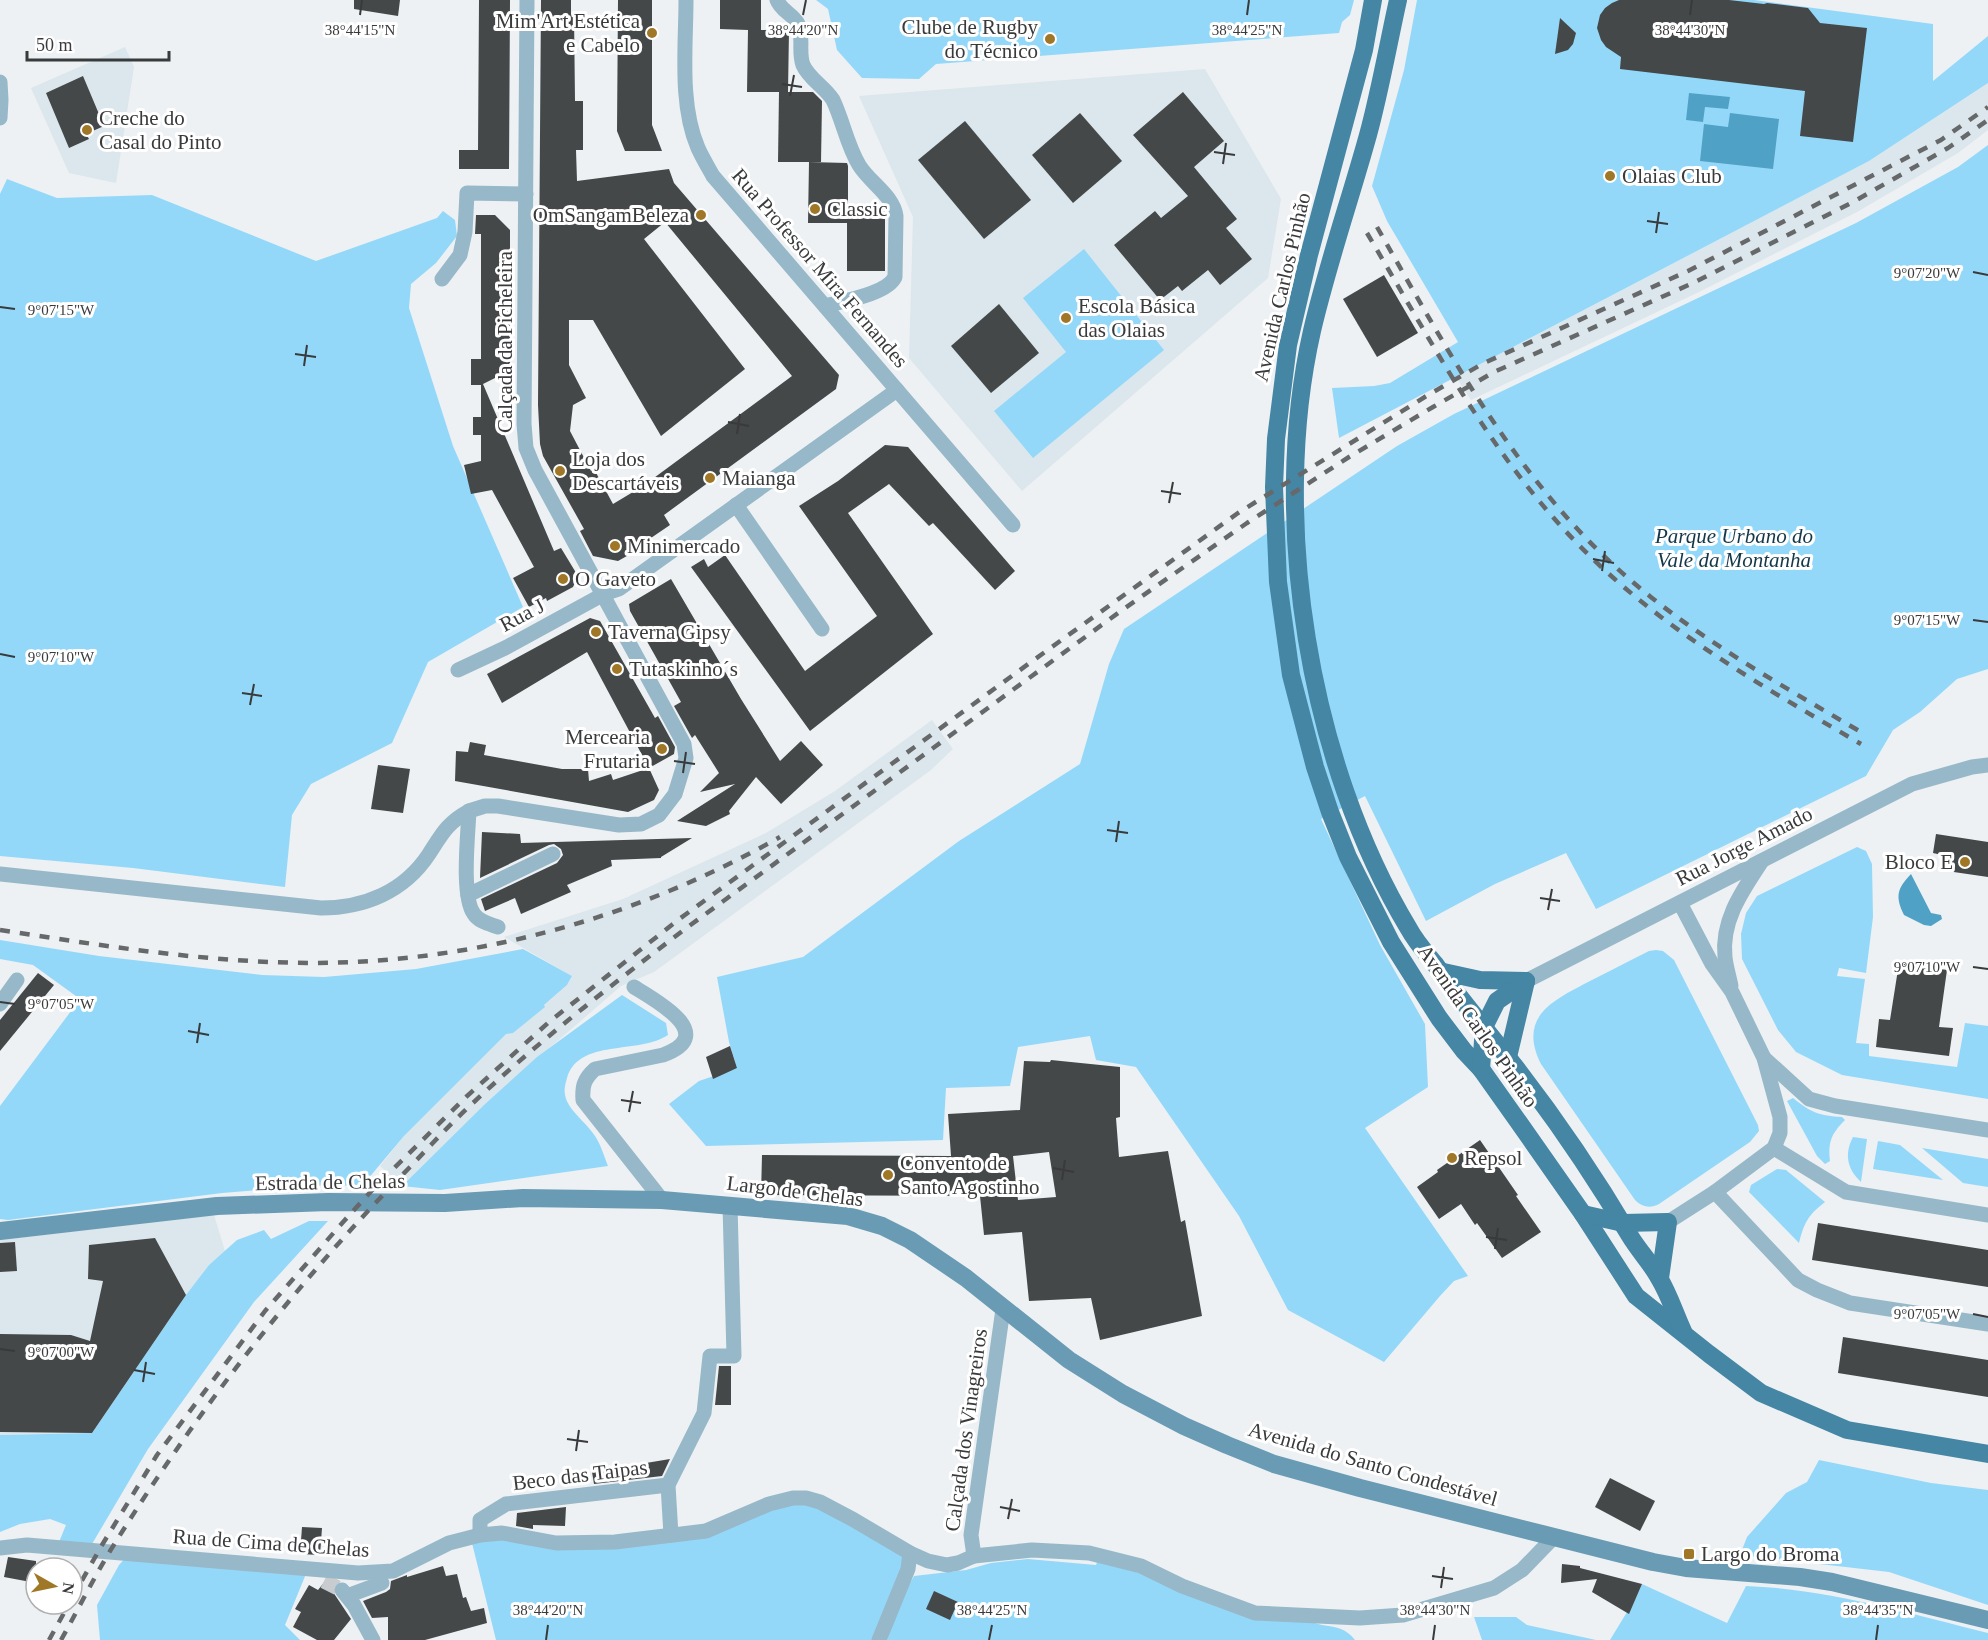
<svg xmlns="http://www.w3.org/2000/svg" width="1988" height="1640" font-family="'Times New Roman',serif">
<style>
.built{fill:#dbe7ed}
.green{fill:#94d8f9}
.water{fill:#50a1c6}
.building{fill:#444849;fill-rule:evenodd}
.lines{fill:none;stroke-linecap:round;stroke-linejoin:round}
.street-tunnel{stroke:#c9ccce;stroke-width:15;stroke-dasharray:15 8;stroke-linecap:butt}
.street{stroke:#97b8c8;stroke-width:15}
.secondary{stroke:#699bb4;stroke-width:18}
.primary{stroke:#4486a4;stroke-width:18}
.rail{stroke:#666869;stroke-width:4.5;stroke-dasharray:10 10;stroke-linecap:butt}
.ticks{fill:none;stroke:#393a3b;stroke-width:2}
.poi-dot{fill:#a07726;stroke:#fff;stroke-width:2}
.labels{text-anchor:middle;stroke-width:6;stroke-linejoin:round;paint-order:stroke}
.poi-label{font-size:21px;fill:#393a3b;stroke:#fff;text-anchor:start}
.street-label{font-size:21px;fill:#393a3b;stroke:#fff}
.park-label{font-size:21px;font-style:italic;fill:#143849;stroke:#fff}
.ticks-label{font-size:15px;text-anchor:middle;fill:#393a3b;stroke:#fff;stroke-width:6;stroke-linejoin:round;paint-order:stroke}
</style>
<rect width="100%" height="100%" fill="#edf1f3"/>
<g class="built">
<path d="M125 47 134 67 116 183 69 173 31 88Z"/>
<path d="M1205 69 1281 199 1268 278 1022 491 909 358 913 217 859 96Z"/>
<path d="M1988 83V130L1958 153 1857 212 1697 293 1471 400 1456 377 1869 161Z"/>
<path d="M932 720 953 749 931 770 654 972 621 986 485 1104 402 1186 380 1166 404 1136 506 1033H513L567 985 572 976 504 937 623 899 766 833 835 791Z"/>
<path d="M214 1215 225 1251 209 1265 92 1433 0 1435V1240Z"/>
</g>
<g class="green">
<path d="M816 0H1354L1350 15 1342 22 1339 33 936 64 919 79 862 78 837 50 828 9Z"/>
<path d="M1417 0H1754L1933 24V81L1988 36V83L1869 161 1339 438 1332 388 1374 386 1390 383 1458 342 1387 221 1372 186 1404 70Z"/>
<path d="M1988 145V669L1957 679 1920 712 1893 730 1866 776 1596 909 1566 853 1495 884 1426 921 1365 796 1321 819 1380 945 1425 1024 1428 1087 1365 1128 1468 1276 1454 1281 1440 1296 1384 1362 1288 1310 1239 1216 1136 1067 1096 1060 1090 1036 1018 1047 1010 1086 946 1088 943 1140 706 1146 669 1104 699 1081 737 1068 729 1042 717 977 803 957 959 841 1080 764 1109 664 1124 629 1397 446 1454 414 1856 223 1958 167Z"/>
<path d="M7 179 57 198 152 195 316 261 437 218 443 211 455 220 457 236 436 263 411 284 409 308 453 446 523 607 428 662 392 743 311 784 292 815 285 887 133 868 0 856V194Z"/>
<path d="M1084 249 1164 350 1033 458 994 411 1066 352 1023 298Z"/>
<path d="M1857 847 1866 851 1872 864 1873 917 1866 973 1839 968 1837 976 1865 979 1856 1043 1869 1044V1056L1957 1067 1965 1023 1988 1026V1099L1842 1075 1796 1052 1778 1030 1742 959 1741 934 1746 913 1757 896Z"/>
<path d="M0 940 99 956 262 975 324 977 416 969 523 949 572 976 567 985 544 1005 545 1007 513 1033 506 1034 404 1136 362 1186 325 1185 222 1193 8 1220 0 1219V1106L80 999 33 965 0 959Z"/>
<path d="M1656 950 1663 951 1674 960 1758 1125 1759 1131 1750 1142 1659 1204C1650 1209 1642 1207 1635 1200L1541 1064C1517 1016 1554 1000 1590 981 1610 971 1629 961 1649 951Z"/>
<path d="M622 995 666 1023 668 1035C638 1055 579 1038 567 1078 564 1088 563 1095 569 1105 575 1115 588 1125 595 1136 601 1145 604 1156 608 1166L440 1190 402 1186 485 1104 537 1057Z"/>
<path d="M1793 1098C1810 1112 1820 1116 1842 1117L1845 1120C1831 1134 1828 1142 1830 1161L1825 1164 1817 1156 1787 1101Z"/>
<path d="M1853 1137 1867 1139 1861 1182C1847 1169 1844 1154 1853 1137Z"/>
<path d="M1878 1141 1900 1145 1943 1180 1873 1169Z"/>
<path d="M1922 1148 1988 1159V1187L1963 1183Z"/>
<path d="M1777 1169 1786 1170 1825 1202C1808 1215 1804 1223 1799 1243L1749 1192 1751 1185Z"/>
<path d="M309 1221H328L254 1302 148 1449 92 1544 59 1542 66 1525 50 1519 20 1524 0 1532V1435L92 1433 186 1295 209 1265 237 1240 264 1230 271 1239Z"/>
<path d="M1819 1460 1931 1483 1988 1490V1605L1889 1572 1740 1555 1747 1537 1786 1493 1807 1482Z"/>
<path d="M806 1498 910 1553 879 1640H496L472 1543 503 1538 556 1543 706 1531Z"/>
<path d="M129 1554 308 1569 285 1625 300 1640H100L97 1605 119 1565Z"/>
<path d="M1028 1559 1096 1565 1097 1562 1125 1569 1322 1625C1336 1627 1346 1628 1355 1640H887L904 1593 914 1576 966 1570 991 1563Z"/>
<path d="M1642 1584 1727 1623 1746 1586C1829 1589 1908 1613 1988 1633V1640H1610L1627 1612 1629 1613Z"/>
<path d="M1474 1617H1516L1527 1625 1596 1640H1482Z"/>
</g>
<g class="water">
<path d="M1689 93 1730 97 1728 109 1705 107 1703 122 1686 120Z"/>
<path d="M1730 113 1779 119 1773 169 1700 161 1704 124 1728 127Z"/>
<path d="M1911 874 1931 913 1941 915 1942 919 1931 926 1924 925 1904 915C1895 896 1897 889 1911 874Z"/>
</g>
<g class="building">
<path d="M354 0H400L398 16 354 9Z"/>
<path d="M479 0H510L509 169H459V150H478Z"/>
<path d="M541 0H571V14H574L575 101H583V150H576L577 181 669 169 674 183 839 375 836 389 664 515 670 525 648 540 650 543 618 561 593 556 580 531 584 529 543 456 540 444 538 405ZM665 222 792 376 643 486 613 504 594 469 591 471 570 431 573 405 586 398 569 365V320H593L661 436 745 369 644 239Z"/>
<path d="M618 0H652V125L662 151H625L617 131Z"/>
<path d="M720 0H761V30H789L788 92H747L748 30 720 29Z"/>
<path d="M1619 0H1729L1764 4 1767 3 1808 8 1820 23 1867 28 1853 142 1800 136 1805 91 1620 69 1621 57 1606 47 1601 40 1597 28 1600 15 1605 8 1612 3Z"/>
<path d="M1560 18 1576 33 1573 44 1568 50 1555 54Z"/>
<path d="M83 76 104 126 86 134 89 139 69 148 46 93Z"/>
<path d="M779 92H813L822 101 821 162H778Z"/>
<path d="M1183 92 1224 141 1194 167 1237 219 1226 228 1252 259 1220 285 1208 270 1182 291 1178 286 1160 300 1114 245 1155 211 1161 218 1188 196 1133 135Z"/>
<path d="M1080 113 1122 161 1073 203 1032 155Z"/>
<path d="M965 121 1031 200 984 239 918 160Z"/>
<path d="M809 162 847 163 848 166V209L884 210 885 214V271H847V223H808Z"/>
<path d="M476 215H495L510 230V395L499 376 483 384 554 551 561 548 578 576 573 587 547 601 546 598 529 607 513 578 534 567 492 490 471 494 464 465 481 461V435H473V417H481V385H471V359H481V234H475Z"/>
<path d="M1384 275 1418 333 1377 357 1343 299Z"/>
<path d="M999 304 1039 353 991 393 951 346Z"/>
<path d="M885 445 908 447 1015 571 995 590 933 523 929 526 889 484 848 513 933 634 810 731 691 567 704 559 708 567 725 555 805 671 877 616 799 506 838 481Z"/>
<path d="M671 579 741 699 780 761 801 741 823 765 781 804 756 777 729 811 730 814 706 826 677 821 735 784 700 792 719 773 695 735 692 738 674 706 681 702 630 611 629 604Z"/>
<path d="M590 618 600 621 655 718 658 716 675 747 674 754 649 768 659 790 654 800 628 812 455 781 456 751 468 752 470 742 486 745 484 755 562 769H588L589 781 611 774 613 780 649 768 587 652 502 703 487 674Z"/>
<path d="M378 765 410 769 403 813 371 809Z"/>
<path d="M482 832 520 834 521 843 692 838 661 857V858L611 860 612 866 567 885 571 892 521 914 515 898 485 911 481 899 557 863 563 855 561 849 554 844 549 845 480 878Z"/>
<path d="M1936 834 1988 842V877L1940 870 1942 855 1933 853Z"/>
<path d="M1899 963 1947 970 1939 1027 1953 1028 1949 1056 1876 1047 1879 1019 1890 1020Z"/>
<path d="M38 973 54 985 0 1051V1020Z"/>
<path d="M730 1046 737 1068 713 1079 706 1057Z"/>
<path d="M1051 1060 1120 1067V1117L1116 1118 1119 1157 1168 1151 1181 1222 1185 1220 1202 1316 1100 1340 1091 1298 1029 1301 1022 1232 984 1235 980 1196 761 1195 762 1155 951 1156 948 1114 1020 1110 1024 1061 1050 1062ZM1049 1152 1056 1197 1018 1200 1013 1156Z"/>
<path d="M1480 1140 1518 1195 1516 1196 1541 1232 1502 1258 1477 1223 1475 1225 1461 1204 1439 1219 1417 1187 1438 1172 1437 1170Z"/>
<path d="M1818 1223 1988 1250V1287L1812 1260Z"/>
<path d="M155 1238 186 1295 92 1433 0 1432V1334L71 1335 90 1341 103 1281 88 1279 89 1245Z"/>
<path d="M15 1242 17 1271 0 1272V1243Z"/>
<path d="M1843 1337 1988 1360V1397L1838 1373Z"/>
<path d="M719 1366H731V1405H715Z"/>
<path d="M670 1459 662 1476 594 1484 592 1472Z"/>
<path d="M1610 1478 1655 1501 1640 1531 1595 1507Z"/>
<path d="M566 1507 565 1526 533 1525V1529L516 1526 517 1513Z"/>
<path d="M302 1527 322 1528 320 1555 300 1554Z"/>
<path d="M8 1557 36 1561V1583L4 1577Z"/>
<path d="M1562 1564 1580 1566V1568L1642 1584 1629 1614 1592 1592 1597 1579 1561 1583Z"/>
<path d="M443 1566 446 1576 457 1574 463 1598 466 1597 471 1611 484 1608 487 1623 425 1640H388V1617L372 1618 363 1601 386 1592 390 1589 391 1581 407 1575V1577Z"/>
<path d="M326 1580 339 1581 333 1586V1592L351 1619 334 1640H317L293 1627 301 1612 295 1609 309 1585 318 1590Z"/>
<path d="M934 1591 958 1602 950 1620 926 1609Z"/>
</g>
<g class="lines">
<path class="street-tunnel" d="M324 1581 342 1590"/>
<g class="street">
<path d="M686 0C686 46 679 104 698 148 702 157 708 167 713 176L1013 525"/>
<path d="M777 0C781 11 793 14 798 24 804 36 798 52 803 65 809 79 825 87 833 100 843 121 847 145 859 165 870 183 893 195 896 216L895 277C887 294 843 301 825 306"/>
<path d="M0 82 1 100 0 118"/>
<path d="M442 279 460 255 465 232 467 193 526 194"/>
<path d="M736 505 822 629"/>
<path d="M458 670 507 647 604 594 619 589 897 390"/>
<path d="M0 874 321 908C364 908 404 892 429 854 442 834 447 823 469 811"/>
<path d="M468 895 553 854"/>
<path d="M498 927C490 924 479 922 474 914 461 897 468 834 469 811L485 806H498L619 825 641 824 659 815 675 794 686 758 684 744 535 470 526 448 524 424 527 0"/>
<path d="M1526 981 1912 784 1972 767 1988 765"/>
<path d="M1731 986C1729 976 1726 967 1725 957 1721 920 1743 890 1762 861"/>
<path d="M634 987C657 1001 719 1035 663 1055L595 1069C584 1079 582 1086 583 1100L662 1200"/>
<path d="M0 1004 17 980"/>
<path d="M1764 1058 1809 1099 1835 1106 1988 1130"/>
<path d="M1774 1148 1846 1192 1988 1215"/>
<path d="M1715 1192 1798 1280 1817 1290 1850 1303 1988 1324"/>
<path d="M1668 1222 1715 1192 1774 1148 1780 1133V1117L1764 1058 1732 992 1712 964 1680 903"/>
<path d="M480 1535V1520L506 1504 668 1485"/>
<path d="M671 1535 668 1485 704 1413 710 1356H734L730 1205"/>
<path d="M0 1548 27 1545 358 1573 393 1571 449 1543 480 1535 502 1533 556 1543 615 1542 706 1531 769 1504 793 1498H806L820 1502 854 1520 910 1553 928 1561 947 1565 958 1563 974 1556 1032 1550 1089 1553 1141 1566 1182 1586 1255 1613 1360 1618 1403 1615 1494 1588 1522 1570 1553 1538"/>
<path d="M974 1556 971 1535 1003 1309"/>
<path d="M342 1590 354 1605 373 1640"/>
<path d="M347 1596 382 1583"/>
<path d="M879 1640 908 1569 910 1553"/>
</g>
<path class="secondary" d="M0 1231 217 1206 328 1202 445 1203 523 1198 662 1200 848 1216 882 1226 910 1240 966 1278 1069 1360 1123 1394 1184 1426 1227 1445 1274 1464 1360 1488 1653 1562 1686 1568 1800 1577 1832 1582 1988 1620"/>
<g class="primary">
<path d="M1373 0 1364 50 1309 255 1288 345 1276 439 1274 487 1278 582 1291 675 1315 767 1330 812 1348 857 1391 942 1439 1018 1464 1051 1481 1069 1520 1124 1583 1214 1636 1296 1709 1354 1761 1393 1847 1430 1988 1454"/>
<path d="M1398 0C1388 45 1380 91 1368 135 1350 200 1327 266 1312 331 1269 520 1309 764 1409 929 1416 942 1426 953 1435 964 1456 994 1480 1022 1502 1050 1549 1109 1592 1172 1630 1236 1639 1251 1651 1263 1659 1278 1669 1294 1675 1314 1683 1331"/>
<path d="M1439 971 1480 980 1526 981"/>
<path d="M1508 1057 1526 981"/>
<path d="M1481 1069 1484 1027 1497 1001 1526 981"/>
<path d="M1583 1214 1623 1223 1668 1222 1660 1278"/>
</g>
<g class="rail">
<path d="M1377 227C1444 344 1508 465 1607 559 1683 631 1776 682 1866 735"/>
<path d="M1367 233C1430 339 1488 451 1574 540 1656 626 1760 685 1861 744"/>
<path d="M0 930C105 946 210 963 316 963 478 962 639 917 780 837"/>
<path d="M72 1598 102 1545 157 1455 265 1311 344 1221 375 1187 466 1097 549 1022 678 920 1031 662 1238 513 1428 395 1484 363 1688 271 1941 140 1988 107"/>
<path d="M49 1640 69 1604"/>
<path d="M61 1640C79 1608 95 1575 115 1543 200 1407 297 1282 410 1167 431 1145 451 1123 474 1102 540 1040 613 984 685 929L1125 608 1247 523 1349 457 1433 407 1494 372 1693 283 1853 202 1948 148 1988 120"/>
</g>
</g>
<path class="ticks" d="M360 15 362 0M803 15 806 0M1247 15 1249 0M1690 15 1692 0M782 84 802 87M790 96 794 75M1214 152 1235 155M1223 164 1226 143M1647 221 1668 224M1656 233 1659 212M1973 272 1988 275M0 307 15 309M295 354 316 357M304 366 307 345M728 422 749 426M737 434 740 414M1161 491 1181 494M1169 503 1173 482M1593 559 1614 563M1602 571 1605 551M1973 620 1988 622M0 654 15 657M242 693 262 696M250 705 254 684M674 761 695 764M683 773 686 752M1107 830 1128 833M1116 842 1119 821M1540 898 1560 901M1548 910 1552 889M1973 967 1988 969M0 1002 15 1004M188 1031 209 1035M197 1043 200 1023M621 1100 641 1103M629 1112 633 1091M1053 1168 1074 1172M1062 1180 1065 1160M1486 1237 1507 1240M1495 1249 1498 1228M1973 1314 1988 1317M0 1349 15 1351M134 1370 155 1374M143 1382 146 1362M567 1439 588 1442M576 1451 579 1430M1000 1507 1020 1511M1008 1519 1012 1499M1432 1576 1453 1579M1441 1588 1444 1567M546 1640 548 1625M989 1640 992 1625M1433 1640 1435 1625M1876 1640 1878 1625"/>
<g class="poi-dot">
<circle cx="652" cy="33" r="6"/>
<circle cx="1050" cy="39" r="6"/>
<circle cx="87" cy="130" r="6"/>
<circle cx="1610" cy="176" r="6"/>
<circle cx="815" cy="209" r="6"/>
<circle cx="701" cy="215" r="6"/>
<circle cx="1066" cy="318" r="6"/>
<circle cx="560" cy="471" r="6"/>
<circle cx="710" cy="478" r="6"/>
<circle cx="615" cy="546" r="6"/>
<circle cx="563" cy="579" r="6"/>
<circle cx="596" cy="632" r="6"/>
<circle cx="617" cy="669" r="6"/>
<circle cx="662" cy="749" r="6"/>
<circle cx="1965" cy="862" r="6"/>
<circle cx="1452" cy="1158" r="6"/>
<circle cx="888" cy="1175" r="6"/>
<rect x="1683" y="1548" width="12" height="12" rx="3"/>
</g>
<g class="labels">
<g class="poi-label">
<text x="640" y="28" text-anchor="end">Mim'Art Estética<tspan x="640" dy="24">e Cabelo</tspan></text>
<text x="1038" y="34" text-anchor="end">Clube de Rugby<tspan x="1038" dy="24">do Técnico</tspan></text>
<text x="99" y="125">Creche do<tspan x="99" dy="24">Casal do Pinto</tspan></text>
<text x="1622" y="183">Olaias Club</text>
<text x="827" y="216">Classic</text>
<text x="689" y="222" text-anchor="end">OmSangamBeleza</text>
<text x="1078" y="313">Escola Básica<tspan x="1078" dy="24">das Olaias</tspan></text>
<text x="572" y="466">Loja dos<tspan x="572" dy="24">Descartáveis</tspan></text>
<text x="722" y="485">Maianga</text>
<text x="627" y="553">Minimercado</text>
<text x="575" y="586">O Gaveto</text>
<text x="608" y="639">Taverna Gipsy</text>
<text x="629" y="676">Tutaskinho´s</text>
<text x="650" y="744" text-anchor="end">Mercearia<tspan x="650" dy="24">Frutaria</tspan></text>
<text x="1953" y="869" text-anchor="end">Bloco E</text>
<text x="1464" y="1165">Repsol</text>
<text x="900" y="1170">Convento de<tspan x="900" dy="24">Santo Agostinho</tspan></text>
<text x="1701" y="1561">Largo do Broma</text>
</g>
<g class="street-label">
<text transform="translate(820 268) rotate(49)" y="7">Rua Professor Mira Fernandes</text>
<text transform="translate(1282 287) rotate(-77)" y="7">Avenida Carlos Pinhão</text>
<text transform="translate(505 342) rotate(-90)" y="7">Calçada da Picheleira</text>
<text transform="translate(522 615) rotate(-28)" y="7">Rua J</text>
<text transform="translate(1744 846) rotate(-27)" y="7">Rua Jorge Amado</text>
<text transform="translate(1478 1026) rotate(55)" y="7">Avenida Carlos Pinhão</text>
<text transform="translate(330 1182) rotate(-1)" y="7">Estrada de Chelas</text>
<text transform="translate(795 1191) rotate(7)" y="7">Largo de Chelas</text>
<text transform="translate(966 1430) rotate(-82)" y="7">Calçada dos Vinagreiros</text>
<text transform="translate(1373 1464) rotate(16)" y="7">Avenida do Santo Condestável</text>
<text transform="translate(580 1475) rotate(-7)" y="7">Beco das Taipas</text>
<text transform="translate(271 1543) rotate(4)" y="7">Rua de Cima de Chelas</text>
</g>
<g class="park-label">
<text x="1734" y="543">Parque Urbano do<tspan x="1734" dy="24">Vale da Montanha</tspan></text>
</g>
</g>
<g class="ticks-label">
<text x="360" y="35">38°44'15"N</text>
<text x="803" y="35">38°44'20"N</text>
<text x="1247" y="35">38°44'25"N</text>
<text x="1690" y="35">38°44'30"N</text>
<text x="1927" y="278">9°07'20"W</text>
<text x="61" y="315">9°07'15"W</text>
<text x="1927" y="625">9°07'15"W</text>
<text x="61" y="662">9°07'10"W</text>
<text x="1927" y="972">9°07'10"W</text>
<text x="61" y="1009">9°07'05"W</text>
<text x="1927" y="1319">9°07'05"W</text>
<text x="61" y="1357">9°07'00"W</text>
<text x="548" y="1615">38°44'20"N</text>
<text x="992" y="1615">38°44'25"N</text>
<text x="1435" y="1615">38°44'30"N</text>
<text x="1878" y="1615">38°44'35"N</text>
</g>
<g transform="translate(54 1586) rotate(99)"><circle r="28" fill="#ffffff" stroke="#b0b0b1" stroke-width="1.5"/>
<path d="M0-4.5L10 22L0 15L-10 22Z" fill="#a07726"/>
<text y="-9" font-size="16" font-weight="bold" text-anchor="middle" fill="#393a3b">N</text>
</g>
<path d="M27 51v9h142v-9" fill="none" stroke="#393a3b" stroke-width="3"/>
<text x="36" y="51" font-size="18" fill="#393a3b" stroke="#ffffff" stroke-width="4.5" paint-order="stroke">50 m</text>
</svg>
